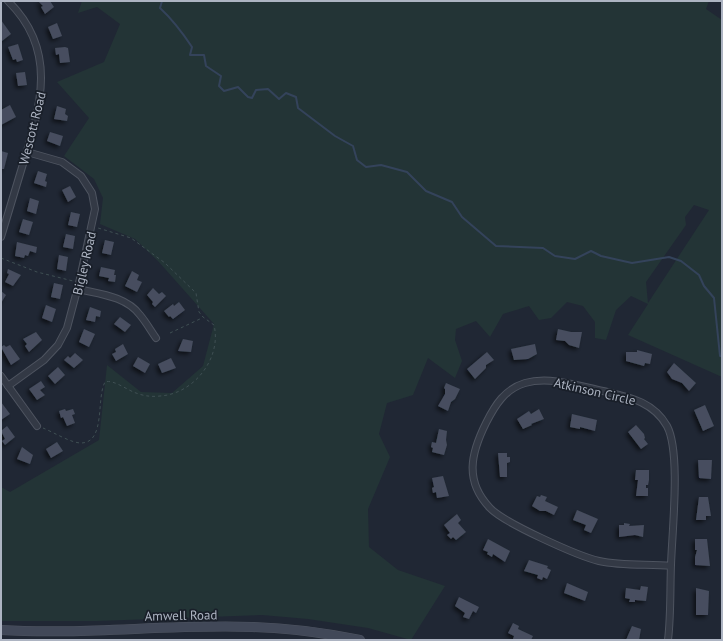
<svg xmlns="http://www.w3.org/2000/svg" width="723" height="641" font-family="'PT Sans',sans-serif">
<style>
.green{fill:#233436;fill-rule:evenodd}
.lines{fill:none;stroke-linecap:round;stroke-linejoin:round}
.stream{stroke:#34435b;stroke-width:2}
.building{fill:#464e5e;filter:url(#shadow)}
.minor-casing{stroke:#4e5460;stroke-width:8}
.secondary-casing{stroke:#4e5460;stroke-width:10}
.path{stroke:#3f4f53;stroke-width:1;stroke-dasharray:3 3;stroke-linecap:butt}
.minor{stroke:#333945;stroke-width:6}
.secondary{stroke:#414858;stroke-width:9}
.labels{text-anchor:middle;stroke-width:3.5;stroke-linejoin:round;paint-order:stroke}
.street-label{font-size:13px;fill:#adb4c2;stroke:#191f29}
</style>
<defs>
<filter id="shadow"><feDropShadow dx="-2.5" dy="2.5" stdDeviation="2" flood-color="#0009"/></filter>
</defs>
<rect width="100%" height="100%" fill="#202734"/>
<path class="green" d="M82 1H709L706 9 722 20V377L628 335 648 304 631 296 616 310 606 340 595 338V322L583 306 567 302 551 318 539 320 529 306 503 314 490 337 476 321 456 329 455 340 462 361 455 378 428 358 413 395 387 403 379 434 390 457 368 509 369 547 398 570 445 586 411 640 368 628 308 619 262 615 97 621H1V487L10 492 99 440 107 365 141 392 172 393 203 366 214 324 158 261 135 239 100 224 103 198 94 179 64 156 89 118 57 82 104 62 120 24 97 7 78 13ZM694 205 709 210 648 303 646 282 686 225 685 217Z"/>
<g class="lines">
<path class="stream" d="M162 1 160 8C173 20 182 32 192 47L190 55H204L206 66 221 76 219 86 224 91 238 87 248 97 252 98 256 90 268 89 279 99 286 93 296 97 298 108 335 136 353 146 357 160 366 167 381 165 407 172 426 191 452 202 462 217 496 246 543 248 555 256 575 259 591 251 601 256 632 263 669 257 681 261 699 275 704 286 714 298 720 356H722"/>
</g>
<g class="building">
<path d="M38 1H50L54 7 45 14 41 7 43 6Z"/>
<path d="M1 20 11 34 2 41 1 40Z"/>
<path d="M57 23 62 36 53 39 48 27Z"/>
<path d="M18 44 23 60 17 62 16 59 13 60 8 47Z"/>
<path d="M65 47 68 48 70 62 60 63 59 54 56 55 55 48Z"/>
<path d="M25 72 27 85 18 86 16 73Z"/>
<path d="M10 105 16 117 1 125V110Z"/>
<path d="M57 106 66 109 65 114 68 116 67 121 54 119Z"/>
<path d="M50 132 63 136 60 146 47 141Z"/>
<path d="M1 151 8 153 4 169H1Z"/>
<path d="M38 171 47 174 45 181 47 182 46 187 34 183Z"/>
<path d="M70 186 76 197 68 202 62 190Z"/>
<path d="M30 198 39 201 36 214 27 211Z"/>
<path d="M71 212 80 214 77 227 68 225Z"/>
<path d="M23 219 33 222 29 235 19 232Z"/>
<path d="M66 234 75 236 73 249 63 247Z"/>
<path d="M105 240 114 242 111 255 102 253Z"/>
<path d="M17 242 37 247 36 253 30 251 28 256 25 255 24 258 15 256Z"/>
<path d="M59 255 68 257 66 271 57 269Z"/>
<path d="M101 267 115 270 114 275H116L115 282 108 281 109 278 99 276Z"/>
<path d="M8 269 21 275 13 286 5 282 9 274 7 273Z"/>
<path d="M132 271 139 275 137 280 142 282 137 292 125 286Z"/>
<path d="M54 283 63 285 60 299 51 297Z"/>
<path d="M153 288 159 294 162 292 166 296 155 307 152 304 153 302 147 295Z"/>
<path d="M1 291 6 295 1 303Z"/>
<path d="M179 302 185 310 173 319 170 316 169 317 164 311 173 304 174 306Z"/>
<path d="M46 305 56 309 52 322 42 318Z"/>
<path d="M90 307 101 311 100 317 96 316 95 322 86 320Z"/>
<path d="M120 317 131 325 125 332 114 324Z"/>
<path d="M84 329 95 334 89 347 79 342Z"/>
<path d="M558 329 571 332H582L579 348 569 345 565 341 556 340Z"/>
<path d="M36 332 42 340 29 352 25 346 27 344 23 339Z"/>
<path d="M183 339 193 341 191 352 178 351Z"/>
<path d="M123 344 128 354 116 361 112 354 116 352 115 349Z"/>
<path d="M535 344 537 354 528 359 514 360 511 349Z"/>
<path d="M4 345 6 347 10 345 20 359 11 365 1 347Z"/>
<path d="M637 350 652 354 650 364 645 363 644 366 626 361V352H637Z"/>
<path d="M487 352 494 360 486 365V368L475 379 467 369Z"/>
<path d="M75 353 83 360 74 368 64 360 68 356 70 358Z"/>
<path d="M138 357 150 364 145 373 133 366Z"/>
<path d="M171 358 176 368 162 373 158 364Z"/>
<path d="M674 363 696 383 689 391 682 383 672 379 667 372Z"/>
<path d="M58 367 65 375 55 384 48 376Z"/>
<path d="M41 381 45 387 40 390 45 395 37 400 29 389Z"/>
<path d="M446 383 460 389 455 399 451 402 448 411 438 406 445 394V389L444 388Z"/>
<path d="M1 402 10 414 1 420Z"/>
<path d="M705 405 714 426 703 431 694 410Z"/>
<path d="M65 409 66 411 73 409 75 414 72 415 75 423 67 426 63 417 61 418 59 411Z"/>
<path d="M539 409 544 419 531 424 532 425 523 429 517 419 529 411 531 414Z"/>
<path d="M572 414 597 420 595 431 580 427V429L570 427Z"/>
<path d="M636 425 644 434 645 438 644 439 648 444 641 449 628 432Z"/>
<path d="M7 426 15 437 5 445 2 441 5 439 1 431Z"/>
<path d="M439 429 447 431 446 440 447 445 444 455 432 452 433 448 431 447 432 442 436 443Z"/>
<path d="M57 442 63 451 51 458 46 449Z"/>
<path d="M22 447 33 455 30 464 17 459Z"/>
<path d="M498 453H507V457H510V462L507 463V477H500Z"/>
<path d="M698 460H712L711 479 699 478Z"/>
<path d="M636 470H649V480L648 485H646V488H648V496H636L638 480H635Z"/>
<path d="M443 476 449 496 437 498 436 492 433 493 432 488 434 487 432 478Z"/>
<path d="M541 495 547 497 545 501 558 507 554 515 546 511H540L532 506 537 496 540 497Z"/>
<path d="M699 497H708L711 516H706V520H696Z"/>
<path d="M577 510 598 519 591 533 584 530 586 525 573 520Z"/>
<path d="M457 514 461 520 458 523 466 532 456 540 453 537 451 539 447 535 450 533 444 525Z"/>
<path d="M624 523 630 524 629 526 644 525 643 537 635 535 619 537V525H624Z"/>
<path d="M488 539 510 551 505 562 493 554 492 557 487 554 488 552 483 550Z"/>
<path d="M695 539H707L710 566 695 565V557L697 550H695Z"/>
<path d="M529 560 548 566 547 568 551 570 547 579 543 577 542 580 537 578 538 575 524 571Z"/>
<path d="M567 583 588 592 585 601 564 593Z"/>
<path d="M641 586 648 587 646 601 635 600V602H629L630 599 625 598 626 588 640 590Z"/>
<path d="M696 588 709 591 708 615H696Z"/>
<path d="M459 597 479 607 476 613 473 611 469 619 463 617 465 613 455 606Z"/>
<path d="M513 623 519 626 518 629 533 636 531 640 513 639 514 636 508 633Z"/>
<path d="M632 626 641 629 639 640H626Z"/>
</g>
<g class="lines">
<g class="minor-casing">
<g id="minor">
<path d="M1 237C8 213 16 188 23 164 41 105 58 50 8 1"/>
<path d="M78 289C99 294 126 296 140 315 146 322 151 331 156 338"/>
<path d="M1 376 37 426"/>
<path d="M8 386 44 360 58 345 67 328 79 283 95 209 92 193 81 176 62 162 27 152"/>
<path d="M668 640C671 615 670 590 671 565 672 532 681 452 667 426 653 401 628 397 603 391 579 386 550 376 525 383 505 389 495 405 486 423 471 453 464 481 490 508 504 523 578 556 599 561 622 566 648 564 671 566"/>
</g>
</g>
<g class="secondary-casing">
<path id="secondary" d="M1 630C85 635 168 624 252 627 289 628 325 633 360 640"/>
</g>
<g class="path">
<path d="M1 258 37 272 73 281"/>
<path d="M170 333 202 318"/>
<path d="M43 428C53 432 71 443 81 443 106 443 96 398 105 382 113 379 127 390 136 393 144 396 151 397 160 396 194 394 222 358 214 325L203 317 199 312 196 293 165 263 131 238 98 228"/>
</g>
<use href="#minor" class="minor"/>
<use href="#secondary" class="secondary"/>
</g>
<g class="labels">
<g class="street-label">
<text transform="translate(32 128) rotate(-76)" y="5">Wescott Road</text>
<text transform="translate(84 263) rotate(-77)" y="5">Bigley Road</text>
<text transform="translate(595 391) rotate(13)" y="5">Atkinson Circle</text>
<text transform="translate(181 615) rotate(-1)" y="5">Amwell Road</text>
</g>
</g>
<rect width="723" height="641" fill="none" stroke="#adb4c2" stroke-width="4"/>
</svg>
